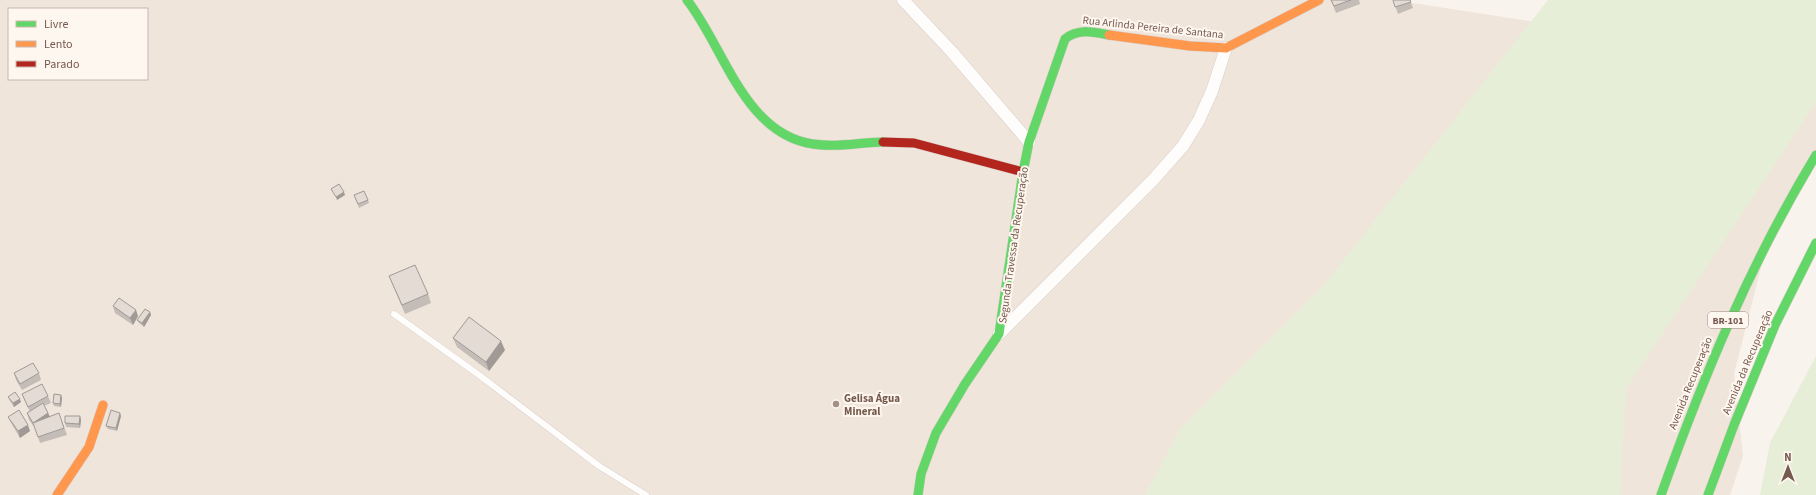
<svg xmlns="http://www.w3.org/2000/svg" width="1816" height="495" font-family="'Source Sans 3',sans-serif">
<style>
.residential{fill:#f0e5db;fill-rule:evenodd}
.green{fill:#e6eed8}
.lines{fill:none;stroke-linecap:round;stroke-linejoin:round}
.lane-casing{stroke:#d6ceca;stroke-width:7}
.street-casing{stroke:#d6ceca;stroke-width:13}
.fast-casing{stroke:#d7ceca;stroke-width:10}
.slow-casing{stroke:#d7ceca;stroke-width:10}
.jam-casing{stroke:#d7ceca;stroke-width:10}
.lane{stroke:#fefdfc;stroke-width:6}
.street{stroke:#fefdfc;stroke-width:12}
.fast{stroke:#63d668;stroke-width:9}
.slow{stroke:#ff974d;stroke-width:9}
.jam{stroke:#b3261e;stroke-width:9}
.wall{fill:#c4bcb7}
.shaded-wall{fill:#a09995}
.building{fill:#e4dbd5;stroke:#a09995}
.poi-dot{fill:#a48f85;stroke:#fef7f0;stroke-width:1.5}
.labels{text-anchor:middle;stroke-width:4;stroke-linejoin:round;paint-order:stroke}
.shield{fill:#fef7f0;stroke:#9f887e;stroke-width:1}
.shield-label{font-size:10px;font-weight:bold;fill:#76594d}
.street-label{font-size:11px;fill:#76594d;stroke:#fef7f0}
.poi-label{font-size:11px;font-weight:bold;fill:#76594d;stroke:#fef7f0;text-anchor:start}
</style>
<rect width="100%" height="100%" fill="#f8f3ed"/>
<path class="residential" d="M0 0H1393L1816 65V151L1770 232 1734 374 1743 456 1730 495H0ZM9 9H147V79H9Z"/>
<g class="green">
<path d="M1548 0H1816V102L1626 389 1620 495H1145L1181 428 1324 285Z"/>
<path d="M1816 356V495H1760L1770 443Z"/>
</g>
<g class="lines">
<g class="lane-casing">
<path id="lane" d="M394 314 479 375 599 466 646 495"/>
</g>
<g class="street-casing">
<g id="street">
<path d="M903 0 952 52 1029 142"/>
<path d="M999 334 1153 180 1183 146 1199 120 1212 91 1226 48"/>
</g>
</g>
<g class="fast-casing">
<g id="fast">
<path d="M687 0C724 47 744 134 813 144 837 148 860 142 883 142"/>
<path d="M918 495 921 474 936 433 965 384 999 334 1023 172 1029 142 1065 39C1078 28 1094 32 1109 35"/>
<path d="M1661 495C1704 375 1750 264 1816 155"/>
<path d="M1708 495 1734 425 1775 325 1816 243"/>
</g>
</g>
<g class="slow-casing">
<g id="slow">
<path d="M1109 35 1190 46 1226 48 1319 0"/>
<path d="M57 495 89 447 103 405"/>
</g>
</g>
<g class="jam-casing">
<path id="jam" d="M883 142 914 143 1023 172"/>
</g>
<use href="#lane" class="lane"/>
<use href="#street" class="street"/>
<use href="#fast" class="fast"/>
<use href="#slow" class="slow"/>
<use href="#jam" class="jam"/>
</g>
<g class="wall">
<path d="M1331 0H1359L1360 4 1336 13Z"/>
<path d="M1393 0H1410L1413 8 1398 14Z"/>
<path d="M354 195 368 200 369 203 359 208Z"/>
<path d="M389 276 428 294 431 303 405 314Z"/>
<path d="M113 306 138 316 133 325 115 313Z"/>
<path d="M150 312 151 315 144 327 139 323 137 320Z"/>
<path d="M453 338 505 350 489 371 457 347Z"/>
<path d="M14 373H39L41 380 22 390 16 380Z"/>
<path d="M22 394 48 396 51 403 44 406 48 413 50 417 59 413 67 435 40 443 35 428 29 420 27 413 30 412Z"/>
<path d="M61 395 62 398 61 407 54 406 53 403Z"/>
<path d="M8 397 21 402 14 407 10 401Z"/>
<path d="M121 416 117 431 108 429 106 426Z"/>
<path d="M8 417 30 431 20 438 11 423Z"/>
<path d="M81 420 80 428 66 427 65 423Z"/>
</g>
<g class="shaded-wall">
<path d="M344 192 345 195 337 200 336 197Z"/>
<path d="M136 310 138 316 133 325 130 318Z"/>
<path d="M150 312 151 315 144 327 142 323Z"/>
<path d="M501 341 505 350 489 371 486 362Z"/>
<path d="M61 395 62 398 61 407 60 404Z"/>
<path d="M20 399 21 402 14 407 13 403Z"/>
<path d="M48 413 51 419 33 423Z"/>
<path d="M120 413 121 416 117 431 116 428Z"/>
<path d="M80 416 81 420 80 428 79 424Z"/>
<path d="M28 425 30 431 20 438 18 431Z"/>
</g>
<g class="building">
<path d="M1331 0H1351L1334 6Z"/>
<path d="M1393 0H1410L1411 2 1395 7Z"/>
<path d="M339 184 344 192 336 197 331 189Z"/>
<path d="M364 191 368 200 358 204 354 195Z"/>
<path d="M415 265 428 294 402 305 389 276Z"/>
<path d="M119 298 136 310 130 318 113 306Z"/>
<path d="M145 309 150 312 142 323 137 320Z"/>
<path d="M469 317 501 341 486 362 453 338Z"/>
<path d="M33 363 39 373 20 384 14 373Z"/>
<path d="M42 384 48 396 28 407 22 394Z"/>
<path d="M15 392 20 399 13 403 8 397Z"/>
<path d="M54 394 61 395 60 404 53 403Z"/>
<path d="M43 403 48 413 33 423 27 413Z"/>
<path d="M19 410 28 425 18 431 8 417Z"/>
<path d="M111 410 120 413 116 428 106 426Z"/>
<path d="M59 413 64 428 38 437 33 423Z"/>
<path d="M65 416H80L79 424 65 423Z"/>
</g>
<circle class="poi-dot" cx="836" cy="404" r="4"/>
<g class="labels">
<rect class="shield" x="1708" y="312" width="40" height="16" rx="3"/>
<g class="shield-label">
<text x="1728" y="324">BR-101</text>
</g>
<g class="street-label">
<text transform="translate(1153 27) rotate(6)" y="4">Rua Arlinda Pereira de Santana</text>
<text transform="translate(1013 245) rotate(-82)" y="4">Segunda Travessa da Recuperação</text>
<text transform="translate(1747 362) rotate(-67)" y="4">Avenida da Recuperação</text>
<text transform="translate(1690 383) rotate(-68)" y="4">Avenida Recuperação</text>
</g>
<g class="poi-label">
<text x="844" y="402">Gelisa Água<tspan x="844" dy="13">Mineral</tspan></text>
</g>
</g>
<rect x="8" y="8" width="140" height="72" fill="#fef7f0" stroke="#c8b8af"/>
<rect x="16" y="21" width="20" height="6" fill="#63d668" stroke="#c8b8af"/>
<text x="44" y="28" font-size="12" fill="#76594d">Livre</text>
<rect x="16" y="41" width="20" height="6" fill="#ff974d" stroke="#c8b8af"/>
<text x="44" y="48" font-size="12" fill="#76594d">Lento</text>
<rect x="16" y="61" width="20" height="6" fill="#b3261e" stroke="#c8b8af"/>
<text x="44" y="68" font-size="12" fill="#76594d">Parado</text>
<g transform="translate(1788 467)" stroke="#fef7f0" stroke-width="3" paint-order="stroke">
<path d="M0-3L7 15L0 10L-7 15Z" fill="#76594d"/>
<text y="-6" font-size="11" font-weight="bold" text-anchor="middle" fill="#76594d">N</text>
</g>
</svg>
